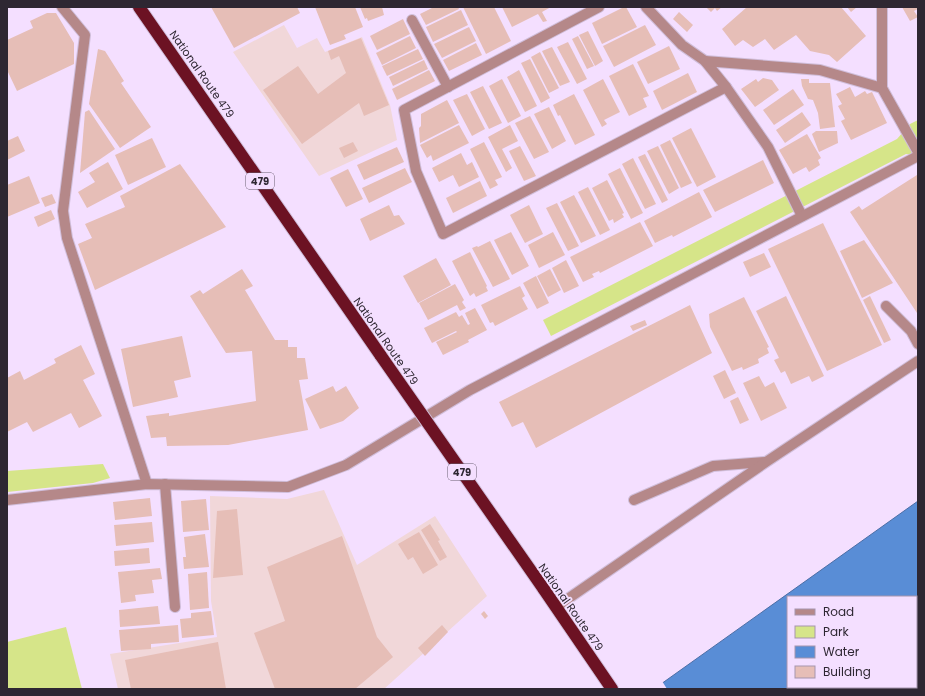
<svg xmlns="http://www.w3.org/2000/svg" width="925" height="696" font-family="Poppins,sans-serif">
<style>
.commercial{fill:#f1d7d9}
.green{fill:#d6e589}
.water{fill:#598dd6;stroke:#4c6ea5;fill-rule:evenodd}
.pier{fill:#f4dfff}
.building{fill:#e6beb7}
.lines{fill:none;stroke-linecap:round;stroke-linejoin:round}
.minor-casing{stroke:#d0beda;stroke-width:12}
.highway-casing{stroke:#d0beda;stroke-width:14}
.minor{stroke:#b58889;stroke-width:10}
.highway{stroke:#6c1223;stroke-width:12}
.highway-bridge-casing{stroke:#d0beda;stroke-width:14;stroke-linecap:butt}
.highway-bridge{stroke:#6c1223;stroke-width:12}
.labels{text-anchor:middle;stroke-width:3.5;stroke-linejoin:round;paint-order:stroke}
.shield{fill:#f4dfff;stroke:#695e70;stroke-width:1}
.shield-label{font-size:10px;font-weight:bold;fill:#2e2732}
.street-label{font-size:11px;fill:#2e2732;stroke:#f4dfff}
</style>
<rect width="100%" height="100%" fill="#f4dfff"/>
<g class="commercial">
<path d="M284 25 297 48 317 38 325 52 362 37 390 105 397 140 319 176 233 52Z"/>
<path d="M324 490 357 565 435 516 487 596 384 689H118L110 654 217 637 211 601 210 496 287 499Z"/>
</g>
<g class="green">
<path d="M918 120V156L906 154 551 336 543 320 897 139 910 124Z"/>
<path d="M103 464 110 478 93 483 7 492V471Z"/>
<path d="M66 627 82 689H7V642Z"/>
</g>
<path class="water" d="M918 501V689H654ZM788 597H916V687H788Z"/>
<path class="pier" d="M662 681 667 689H652L653 688Z"/>
<g class="building">
<path d="M211 7H297L300 13 234 48Z"/>
<path d="M315 7H355L363 27 344 35 346 39 330 45Z"/>
<path d="M360 7H382L384 15 368 21 367 18 365 19Z"/>
<path d="M434 7H458L459 9 426 25 420 14Z"/>
<path d="M463 7H494L511 41 486 54Z"/>
<path d="M502 7H551L542 12 547 21 543 22 538 14 512 27Z"/>
<path d="M624 7H626L637 27 602 44 592 23Z"/>
<path d="M706 7H722L717 11 715 8 711 12Z"/>
<path d="M747 7H841L866 36 837 62 829 55 810 51 796 35 774 50 765 39 753 47 743 40 735 46 722 29Z"/>
<path d="M847 7H857L851 12Z"/>
<path d="M902 7H918V9L914 11 918 17 910 21Z"/>
<path d="M461 10 468 25 433 42 426 27Z"/>
<path d="M679 12 693 25 687 32 673 19Z"/>
<path d="M47 13H56L74 43V64L17 91 7 70V40L33 28 30 21Z"/>
<path d="M403 19 410 34 377 50 370 36Z"/>
<path d="M645 25 656 45 614 67 603 46Z"/>
<path d="M469 27 476 41 442 58 434 44Z"/>
<path d="M588 31 603 61 595 66 579 35Z"/>
<path d="M410 36 416 48 382 65 376 53Z"/>
<path d="M578 36 594 66 587 69 572 39Z"/>
<path d="M361 38 389 105 364 116 359 103 302 144 263 90 298 66 318 94 346 73 339 56 331 60 328 51Z"/>
<path d="M568 42 587 79 577 84 557 47Z"/>
<path d="M476 43 482 55 449 71 443 60Z"/>
<path d="M669 46 680 69 648 84 637 62Z"/>
<path d="M552 47 570 82 560 86 542 51Z"/>
<path d="M98 49 105 51 124 81 121 83 151 127 120 148 89 104Z"/>
<path d="M418 49 423 59 387 76 382 66Z"/>
<path d="M540 52 559 88 549 93 531 57Z"/>
<path d="M530 59 550 98 541 103 521 63Z"/>
<path d="M424 60 428 69 393 86 389 77Z"/>
<path d="M633 64 649 96 643 98 647 107 629 116 609 76Z"/>
<path d="M429 70 435 81 397 100 392 89Z"/>
<path d="M519 70 537 106 525 112 507 77Z"/>
<path d="M688 73 697 92 662 110 653 91Z"/>
<path d="M763 78 772 80 779 90 755 107 741 89 756 79 758 82Z"/>
<path d="M502 79 521 116 508 123 489 86Z"/>
<path d="M603 79 620 112 604 120 607 124 602 127 583 90Z"/>
<path d="M801 79H809V83H830L835 127 820 129 818 113 813 100 808 99 802 86Z"/>
<path d="M483 86 502 123 489 129 470 92Z"/>
<path d="M850 87 855 97 865 91 867 94 872 92 887 123 851 140 841 121 845 119 838 106 842 104 836 94Z"/>
<path d="M793 89 804 105 774 125 763 110Z"/>
<path d="M467 94 485 129 472 136 453 100Z"/>
<path d="M574 94 595 135 575 145 560 115 558 116 553 105Z"/>
<path d="M447 100 459 123 420 143 419 128 421 126V114Z"/>
<path d="M549 107 566 141 552 149 534 114Z"/>
<path d="M89 110 115 149 80 173 85 112Z"/>
<path d="M802 112 811 125 785 143 776 130Z"/>
<path d="M530 116 549 152 534 159 515 123Z"/>
<path d="M459 125 469 143 433 161 431 155 427 158 420 145Z"/>
<path d="M510 125 518 141 502 149 512 168 506 172 488 137Z"/>
<path d="M691 128 716 177 697 187 672 138Z"/>
<path d="M816 131H837L838 143 819 152 812 134Z"/>
<path d="M807 134 821 158 818 160 820 165 809 172 806 167 793 174 779 150Z"/>
<path d="M18 136 25 151 7 160V141Z"/>
<path d="M152 138 166 167 128 185 115 155Z"/>
<path d="M670 140 692 183 681 188 660 145Z"/>
<path d="M353 142 358 151 344 158 339 148Z"/>
<path d="M484 142 502 177 495 180 498 185 490 189 470 149Z"/>
<path d="M520 146 536 176 524 181 509 151Z"/>
<path d="M658 146 679 188 669 194 647 151Z"/>
<path d="M397 147 404 162 364 180 357 165Z"/>
<path d="M461 153 467 165 472 162 479 177 459 187 453 175 439 182 432 168Z"/>
<path d="M645 154 668 200 662 203 638 157Z"/>
<path d="M633 158 656 204 645 209 622 164Z"/>
<path d="M763 160 774 183 715 212 703 190Z"/>
<path d="M108 162 123 189 87 208 78 192 95 182 89 173Z"/>
<path d="M180 164 226 227 95 290 78 244 92 238 85 224 125 207 120 196Z"/>
<path d="M405 168 412 182 369 203 362 188Z"/>
<path d="M620 168 643 213 631 219 608 174Z"/>
<path d="M348 169 363 199 346 207 330 178Z"/>
<path d="M917 175 918 176V312L917 313 850 212 859 206 862 210Z"/>
<path d="M29 176 40 203 7 217V185Z"/>
<path d="M607 180 624 213 622 214 624 217 614 223 613 219 609 221 592 188Z"/>
<path d="M480 181 487 196 453 213 446 198Z"/>
<path d="M588 187 610 230 600 235 578 192Z"/>
<path d="M699 192 712 217 673 237 672 235 655 243 644 221Z"/>
<path d="M52 194 56 203 45 207 41 198Z"/>
<path d="M574 195 596 236 581 243 560 202Z"/>
<path d="M557 203 579 246 568 251 546 208Z"/>
<path d="M389 205 394 216 399 215 405 224 370 241 360 219Z"/>
<path d="M529 205 543 234 525 243 510 215Z"/>
<path d="M51 210 55 219 38 227 34 217Z"/>
<path d="M640 222 653 246 600 273 599 271 592 274 594 277 583 282 570 257Z"/>
<path d="M823 223 882 345 827 371 768 249Z"/>
<path d="M511 232 529 266 512 275 494 240Z"/>
<path d="M553 232 565 255 539 268 528 245Z"/>
<path d="M864 240 893 283 862 298 840 251Z"/>
<path d="M490 241 510 279 493 287 472 248 477 246 478 247Z"/>
<path d="M470 252 487 286 486 287 488 291 476 297 474 293 470 296 452 261Z"/>
<path d="M764 253 771 267 750 277 743 262Z"/>
<path d="M436 258 451 285 418 303 403 276Z"/>
<path d="M566 260 579 286 564 293 552 268Z"/>
<path d="M242 269 253 286 245 290 275 340H288V347H297V358H305L308 379 299 380 308 430 228 445 167 446 166 437 151 438 146 416 169 413V416L256 401 252 351 226 353 190 296 200 290 203 294Z"/>
<path d="M550 269 561 290 548 297 537 276Z"/>
<path d="M536 276 549 303 537 309 523 283Z"/>
<path d="M455 284 464 300 462 302 466 308 460 311 457 305 428 320 419 303Z"/>
<path d="M520 286 525 296 522 298 528 309 495 326 493 322 490 323 481 305Z"/>
<path d="M786 296 824 376 812 382 809 376 791 384 785 371 781 373 774 360 779 358 756 311Z"/>
<path d="M870 296 891 340 884 343 863 300Z"/>
<path d="M744 297 769 347 767 348 769 353 758 359 759 363 743 370 742 367 732 371 710 327 709 314Z"/>
<path d="M690 305 712 353 536 448 523 422 512 427 499 402Z"/>
<path d="M475 308 487 330 468 340 469 342 443 355 436 342 457 332 456 331 432 343 424 328 456 312 459 317 462 315 468 325 470 324 465 313Z"/>
<path d="M645 320 647 325 633 331 630 326Z"/>
<path d="M182 336 191 377 174 381 178 397 133 407 121 349Z"/>
<path d="M81 345 95 374 83 380 102 416 79 428 71 413 33 432 27 422 7 432V378L20 371 24 380 56 363 54 359Z"/>
<path d="M725 370 736 393 724 399 713 376Z"/>
<path d="M759 376 765 387 774 382 787 408 761 421 743 383Z"/>
<path d="M333 386 336 392 346 386 359 408 343 421 320 429 305 399Z"/>
<path d="M738 397 749 420 740 424 730 401Z"/>
<path d="M150 498 152 516 115 520 113 502Z"/>
<path d="M206 499 209 530 183 532 181 501Z"/>
<path d="M237 509 243 575 213 578 217 511Z"/>
<path d="M152 522 154 542 116 546 114 525Z"/>
<path d="M430 524 440 540 438 541 447 557 440 561 421 530Z"/>
<path d="M419 532 438 565 423 574 413 557 408 560 398 544Z"/>
<path d="M205 534 209 567 184 569 183 557H186L184 537Z"/>
<path d="M342 536 377 637 393 657 355 689H275L254 633 285 621 267 567Z"/>
<path d="M149 548 150 563 115 566 114 551Z"/>
<path d="M160 568 162 579 152 580 154 593 135 595 136 601 121 603 118 572Z"/>
<path d="M207 572 209 608 190 610 188 574Z"/>
<path d="M158 606 160 624 120 627 119 610Z"/>
<path d="M211 611 214 635 182 638 180 619 191 618V613Z"/>
<path d="M484 611 488 616 485 619 481 614Z"/>
<path d="M178 625 179 642 151 644V649L121 651 119 630Z"/>
<path d="M442 625 448 632 425 656 418 648Z"/>
<path d="M218 642 226 689H131L125 660Z"/>
</g>
<g class="lines">
<g class="minor-casing">
<g id="minor">
<path d="M62 7 85 35 63 211 67 238 147 484"/>
<path d="M599 7 404 110 416 171 443 234 726 87"/>
<path d="M646 7 682 45 705 61 726 87 768 147 802 216"/>
<path d="M882 7V88L918 152"/>
<path d="M412 20 448 87"/>
<path d="M705 61 820 70 882 88"/>
<path d="M886 306 911 331 918 344"/>
<path d="M165 484 175 607"/>
<path d="M7 500 147 484 288 487 346 465 470 390 918 156"/>
<path d="M634 500 713 466 765 462"/>
<path d="M556 607 766 462 918 361"/>
</g>
</g>
<g class="highway-casing">
<g id="highway">
<path d="M139 7 381 356"/>
<path d="M543 588 612 689"/>
</g>
</g>
<use href="#minor" class="minor"/>
<use href="#highway" class="highway"/>
<g class="highway-bridge-casing">
<path id="highway-bridge" d="M381 356 543 588"/>
</g>
<use href="#highway-bridge" class="highway-bridge"/>
</g>
<g class="labels">
<g class="shield">
<rect x="246" y="173" width="28" height="16" rx="3"/>
<rect x="448" y="464" width="28" height="16" rx="3"/>
</g>
<g class="shield-label">
<text x="260" y="185">479</text>
<text x="462" y="476">479</text>
</g>
<g class="street-label">
<text transform="translate(202 74) rotate(55)" y="4">National Route 479</text>
<text transform="translate(386 341) rotate(55)" y="4">National Route 479</text>
<text transform="translate(571 607) rotate(55)" y="4">National Route 479</text>
</g>
</g>
<rect width="925" height="696" fill="none" stroke="#2e2732" stroke-width="16"/>
<rect x="787" y="596" width="130" height="92" fill="#f4dfff" stroke="#a595ad"/>
<rect x="795" y="609" width="20" height="6" fill="#b58889" stroke="#a595ad"/>
<text x="823" y="616" font-size="12" fill="#2e2732">Road</text>
<rect x="795" y="626" width="20" height="12" fill="#d6e589" stroke="#a595ad"/>
<text x="823" y="636" font-size="12" fill="#2e2732">Park</text>
<rect x="795" y="646" width="20" height="12" fill="#598dd6" stroke="#a595ad"/>
<text x="823" y="656" font-size="12" fill="#2e2732">Water</text>
<rect x="795" y="666" width="20" height="12" fill="#e6beb7" stroke="#a595ad"/>
<text x="823" y="676" font-size="12" fill="#2e2732">Building</text>
</svg>
